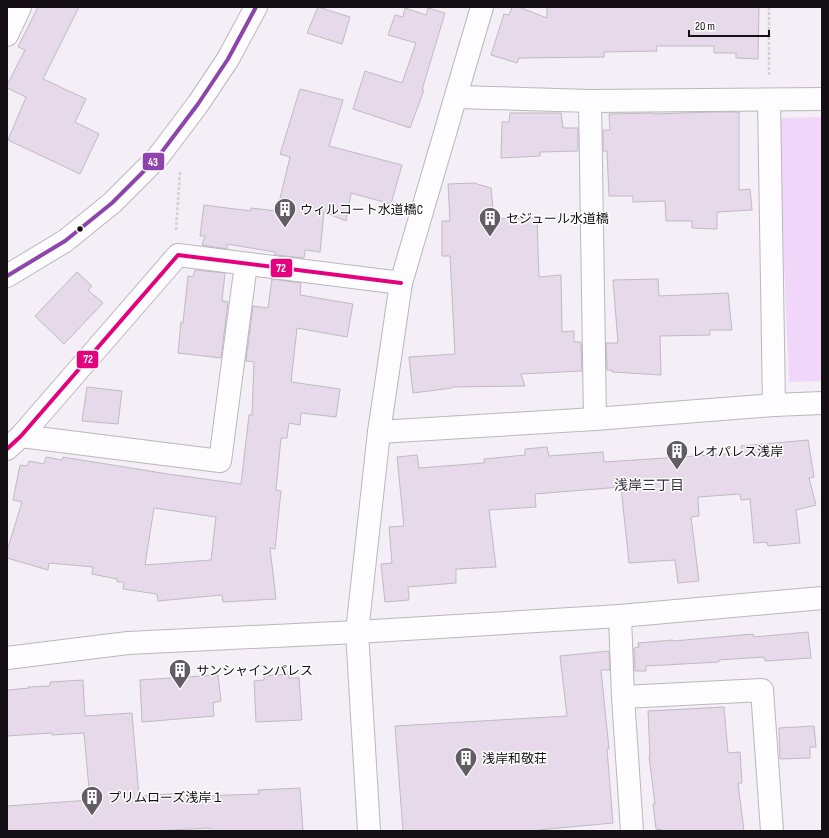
<svg xmlns="http://www.w3.org/2000/svg" width="829" height="838" font-family="'Sofia Sans Condensed','Noto Sans JP',sans-serif">
<style>
.green{fill:#f0d7f9}
.building{fill:#e6d9ea;stroke:#bfbbc1;fill-rule:evenodd}
.lines{fill:none;stroke-linecap:round;stroke-linejoin:round}
.street-casing{stroke:#bbb7bd;stroke-width:24}
.secondary-casing{stroke:#bbb7bd;stroke-width:24}
.path{stroke:#d2d0d2;stroke-width:2.5;stroke-dasharray:3 2;stroke-linecap:butt}
.street{stroke:#fdfcfe;stroke-width:22}
.secondary{stroke:#fdfcfe;stroke-width:22}
.bus-1-casing{stroke:#fff;stroke-width:7}
.bus-2-casing{stroke:#fff;stroke-width:7}
.bus-1{stroke:#8e44ad;stroke-width:4}
.bus-2{stroke:#e5007d;stroke-width:4}
.bus-dot{fill:#130f15;stroke:#fff;stroke-width:1.5}
.labels{text-anchor:middle;stroke-width:3;stroke-linejoin:round;paint-order:stroke}
.poi-label{font-size:13px;fill:#130f15;stroke:#fff;text-anchor:start}
.neighbourhood-label{font-size:14px;fill:#3a313e;stroke:#fff}
.line-badge{stroke:#fff;stroke-width:1.5}
.badge-label{font-size:11px;text-anchor:middle;font-weight:bold;fill:#fff}
</style>
<rect width="100%" height="100%" fill="#f4eef6"/>
<path class="green" d="M822 117V381L789 382 778 118Z"/>
<g class="building">
<path d="M38 7H79L43 79 86 99 75 122 99 134 80 174 8 140 26 97 7 88V85L25 50 18 47Z"/>
<path d="M318 7 350 17 342 44 307 33Z"/>
<path d="M512 7H519L547 18V7H759L758 59 736 58V53H714V46H656L657 51 604 52V57L519 58 517 63 491 55 504 14 509 15Z"/>
<path d="M405 8 426 15 428 8 445 13 422 90H424L410 128 353 109 365 71 402 83 416 43 388 35 395 15 403 17Z"/>
<path d="M300 89 343 100 329 146 402 165 391 204 351 193 346 221 324 212 320 252 305 250 304 258 275 255V252L227 244V249L202 245 205 236H200L204 205 251 211V208L277 211 290 157 280 154Z"/>
<path d="M709 112H739V190L750 189 752 210 717 212V229L692 228V221H666L665 201 633 202V196H609L607 151H603V130H610L609 114 654 113V114Z"/>
<path d="M510 113H561L563 128H578V151L540 152V156L501 158 502 122H509Z"/>
<path d="M474 183 491 188 494 219 537 218 539 277 561 275 562 332 574 331V342H581L582 371 521 374 525 386 452 387V388L413 393 409 357 455 354 450 256H442V221H450L448 184Z"/>
<path d="M195 270 225 273 222 301 228 302 221 358 178 353 181 322 183 323 188 276 193 277Z"/>
<path d="M77 272 92 286 88 290 103 303 64 344 35 316Z"/>
<path d="M272 279 301 283 300 295 353 304 347 337 297 328 291 382 340 389 336 417 301 413 300 425 289 423 287 438H281L276 490 281 491 275 549 270 548 276 599 223 602 222 595 158 601 157 594 123 589 124 582H117V579L92 574 93 567 49 563 48 570 7 558V551L22 502 13 500 20 465 27 466 29 461 44 464 46 457 62 460 63 457 168 474 241 484 249 415H252L254 362 246 361 253 306 268 308ZM154 508 216 517 211 560 145 565Z"/>
<path d="M658 279 659 296 728 293 732 330H710V335L660 336 661 375 612 372V370H607L606 343H618L613 280Z"/>
<path d="M87 387 122 391 118 424 82 421Z"/>
<path d="M808 440 814 477 809 478 816 505 796 510 800 543 768 546 767 542 754 543 750 499 741 500 740 494 698 497 699 516 691 517 699 581 678 583 675 560 629 563 621 487 535 494 536 507 489 510 496 567 456 569V583L408 587 409 600 385 602 381 564 392 563 389 527 404 526 397 457 417 455 419 468 484 463V459L525 455V449L547 447 549 456 603 452 604 462 742 453 741 446Z"/>
<path d="M808 632 811 658 765 661 764 657 719 660V662L646 666V671H635L634 648 639 647 638 643 673 640V641L753 634 754 637Z"/>
<path d="M609 651 610 670H601L609 749H607L613 823 538 830V831H403L395 726 567 716 560 656Z"/>
<path d="M288 674 289 678H299L302 720 256 722 254 681 264 680V676Z"/>
<path d="M218 675 221 701 213 703 214 716 142 722 140 680Z"/>
<path d="M83 680 85 716 132 713 139 796 200 792V796L259 794 258 790 300 788 303 831H210V828L153 831H7V806L90 800 84 733 52 735V733L7 736V690L29 688 28 687 50 686V682Z"/>
<path d="M724 707 728 753 740 752 742 783H738L744 831H662V830L656 829 653 804H655L649 756H650L648 711Z"/>
<path d="M814 726 816 747H810V758L780 759 779 728Z"/>
</g>
<g class="lines">
<g class="street-casing">
<g id="street">
<path d="M7 35 20 7"/>
<path d="M457 97 590 101 822 99"/>
<path d="M769 100 774 405"/>
<path d="M590 101 595 419"/>
<path d="M379 432 595 419 774 405 822 403"/>
<path d="M21 436 220 461 246 264"/>
<path d="M7 449 21 436 178 255 401 283"/>
<path d="M620 616 623 697 632 831"/>
<path d="M623 697 762 690 772 831"/>
<path d="M369 831 357 632 379 432 401 283 482 7"/>
</g>
</g>
<g class="secondary-casing">
<g id="secondary">
<path d="M7 276 65 241 112 203 158 157 198 104 228 59 256 7"/>
<path d="M7 658 128 643 357 632 620 616 822 598"/>
</g>
</g>
<g class="path">
<path d="M769 7V75"/>
<path d="M176 230 180 171"/>
</g>
<use href="#street" class="street"/>
<use href="#secondary" class="secondary"/>
<g class="bus-1-casing">
<path id="bus-1" d="M7 276 65 241 112 203 158 157 198 104 228 59 256 7"/>
</g>
<g class="bus-2-casing">
<path id="bus-2" d="M7 449 21 436 178 255 401 283"/>
</g>
<use href="#bus-1" class="bus-1"/>
<use href="#bus-2" class="bus-2"/>
</g>
<defs>
<g id="building-pin" transform="scale(1.15)"><path d="M0 17L-7.5 6A9.5 9.5 0 1 1 7.5 6Z" fill="#625d64" stroke="#fff"/><path d="M-4-6H4V6H1V3H-1V6H-4ZM-2.5-4.3h1.7v1.8h-1.7ZM.8-4.3h1.7v1.8H.8ZM-2.5-1h1.7V.8h-1.7ZM.8-1h1.7V.8H.8Z" fill="#fff"/></g>
</defs>
<g fill-rule="evenodd">
<use href="#building-pin" x="285" y="209"/>
<use href="#building-pin" x="490" y="218"/>
<use href="#building-pin" x="677" y="451"/>
<use href="#building-pin" x="180" y="670"/>
<use href="#building-pin" x="466" y="758"/>
<use href="#building-pin" x="92" y="797"/>
</g>
<circle class="bus-dot" cx="80" cy="229" r="3.5"/>
<g class="labels">
<g class="poi-label">
<text x="300" y="214">ウィルコート水道橋C</text>
<text x="506" y="223">セジュール水道橋</text>
<text x="692" y="456">レオパレス浅岸</text>
<text x="196" y="675">サンシャインパレス</text>
<text x="482" y="763">浅岸和敬荘</text>
<text x="108" y="802">プリムローズ浅岸１</text>
</g>
<g class="neighbourhood-label">
<text x="649" y="490">浅岸三丁目</text>
</g>
</g>
<g class="line-badge">
<rect x="142" y="152" width="23" height="19" rx="4" fill="#8e44ad"/>
<rect x="270" y="258" width="23" height="20" rx="4" fill="#e5007d"/>
<rect x="76" y="350" width="23" height="19" rx="4" fill="#e5007d"/>
</g>
<g class="badge-label">
<text x="153" y="166">43</text>
<text x="281" y="272">72</text>
<text x="88" y="363">72</text>
</g>
<rect width="829" height="838" fill="none" stroke="#130f15" stroke-width="16"/>
<path d="M689 30v6h80v-6" fill="none" stroke="#130f15" stroke-width="2"/>
<text x="695" y="30" font-size="12" fill="#130f15" stroke="#ffffff" stroke-width="3" paint-order="stroke">20 m</text>
</svg>
